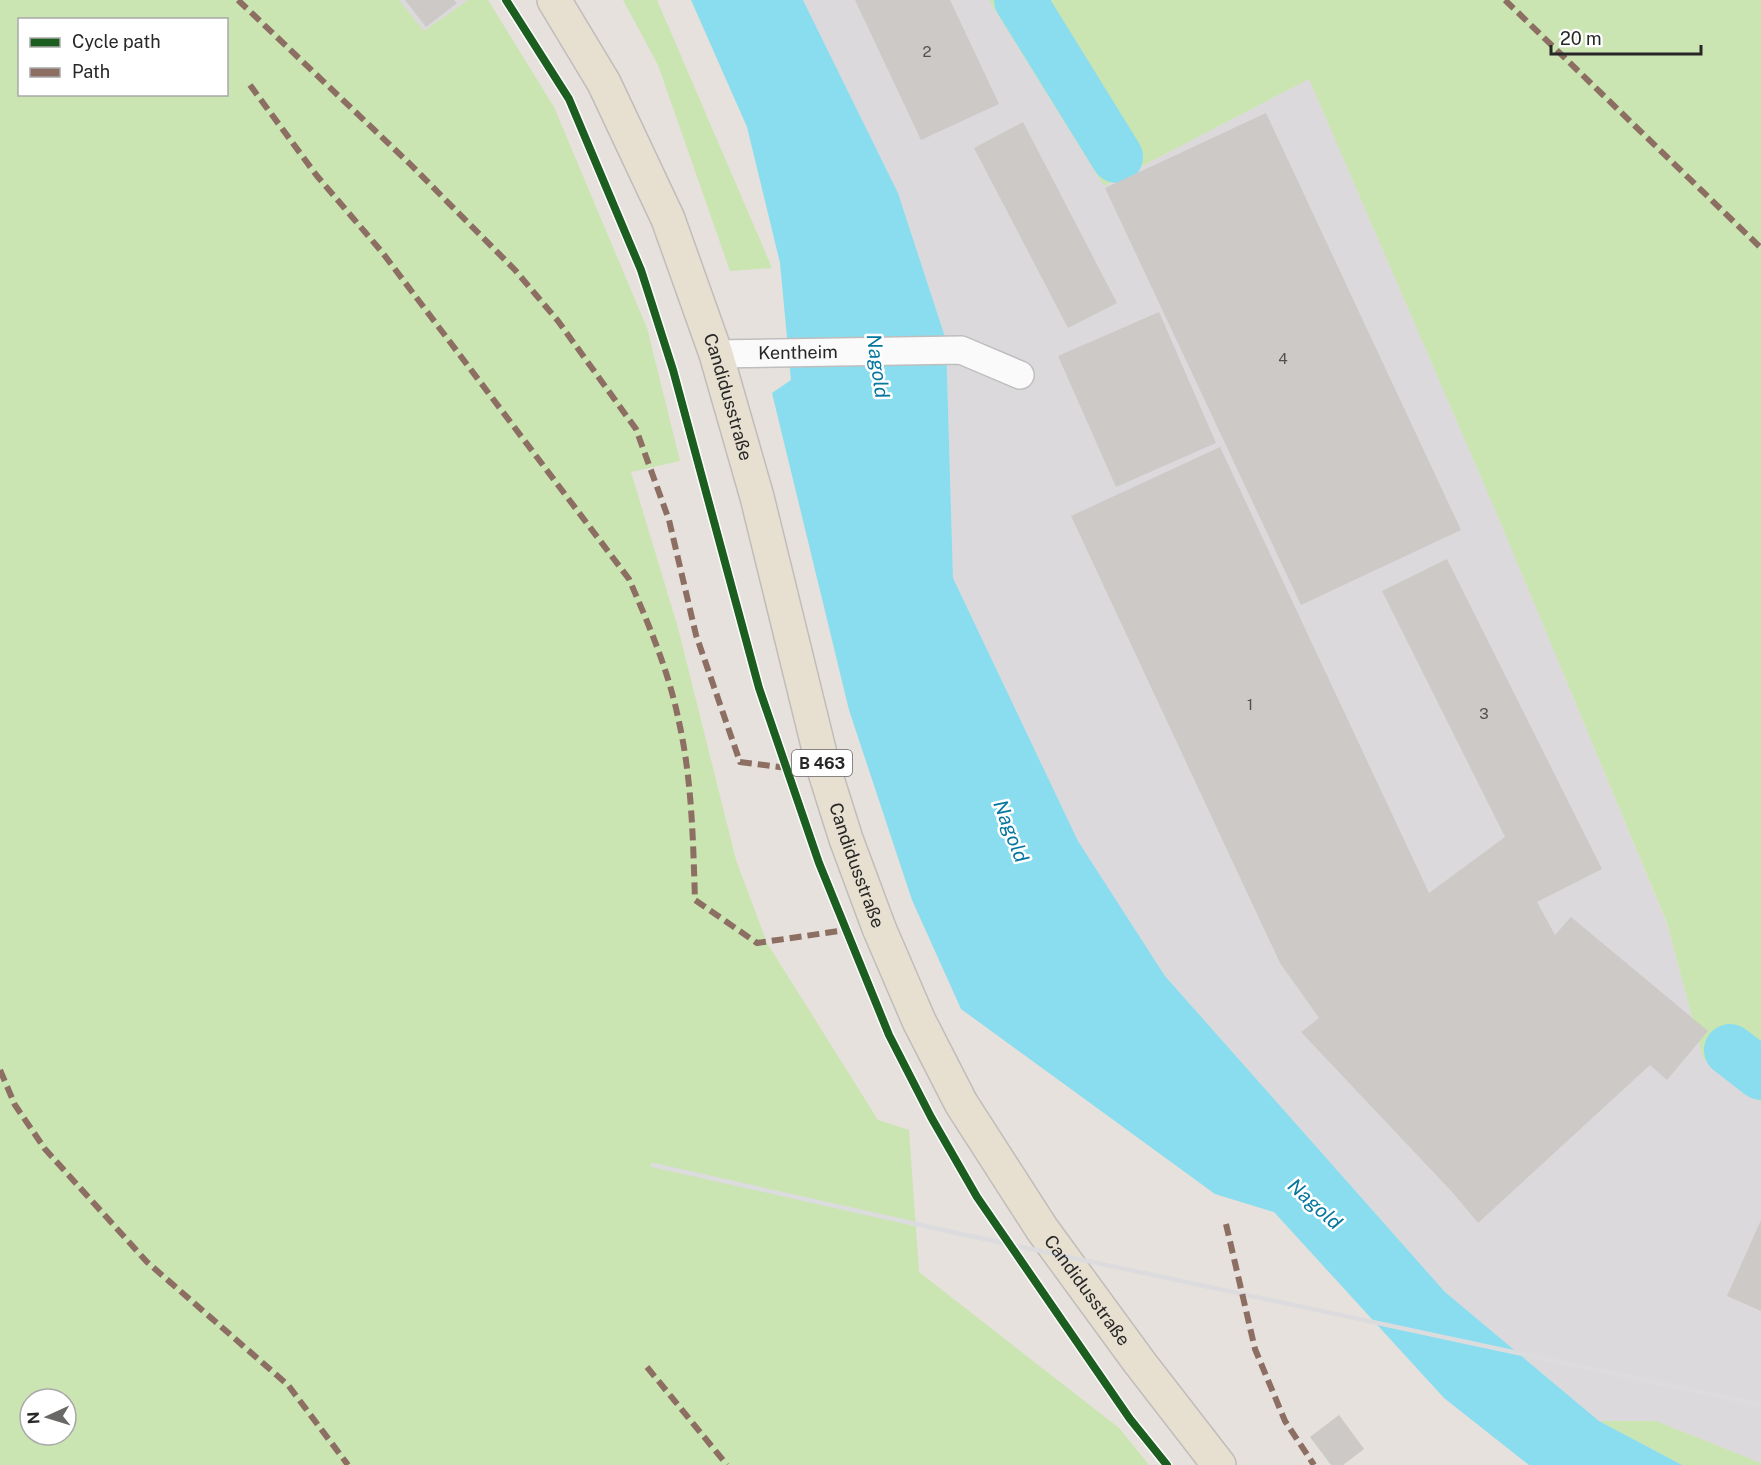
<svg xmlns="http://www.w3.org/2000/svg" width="1761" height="1465" font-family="'Public Sans',sans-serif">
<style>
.industrial{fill:#dcd9dc}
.green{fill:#cae4b2;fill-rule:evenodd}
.water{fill:#8addee}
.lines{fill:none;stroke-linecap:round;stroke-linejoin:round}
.canal{stroke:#8addee;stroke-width:52}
.building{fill:#ccc9c6}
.lane-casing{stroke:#bfbebe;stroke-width:30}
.primary-casing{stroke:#bfbdbb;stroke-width:36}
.lane{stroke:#fbfafa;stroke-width:27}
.primary{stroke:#e7dfd0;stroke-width:33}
.rail{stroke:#dcdcde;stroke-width:4.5}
.quiet{stroke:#8d6e63;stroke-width:6;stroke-dasharray:12 6;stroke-linecap:butt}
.cycleway-casing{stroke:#fff;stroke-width:11}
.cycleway{stroke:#1b5e20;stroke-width:8}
.labels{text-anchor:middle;stroke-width:5;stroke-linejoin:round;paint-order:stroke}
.number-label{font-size:15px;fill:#515050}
.shield{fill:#fff;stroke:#686868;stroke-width:1.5}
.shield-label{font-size:16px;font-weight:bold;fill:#272727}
.street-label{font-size:18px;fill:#272727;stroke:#fff}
.water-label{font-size:20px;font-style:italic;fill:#05769e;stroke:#fff}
</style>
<rect width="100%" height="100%" fill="#e6e1dc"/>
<g class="industrial">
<path d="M399 0H468L424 31Z"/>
<path d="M803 0H989L1104 186 1309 79 1499 519 1667 924 1703 1058 1761 1102V1463L1656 1421H1599L1445 1292 1165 976 1078 841 953 578 946 340 898 193Z"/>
</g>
<g class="green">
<path d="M0 0H399L424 31 468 0H488L554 107 647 328 680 461 631 472 678 628 736 860 767 943 878 1120 909 1130 919 1272 1119 1428 1149 1465H0ZM20 20H226V94H20ZM30 1399H66V1435H30Z"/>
<path d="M623 0H657L772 268 730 271 658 65Z"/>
<path d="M989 0H1761V1102L1703 1058 1667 923 1499 519 1309 79 1104 186Z"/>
<path d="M1599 1421H1656L1761 1463V1465H1682Z"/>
</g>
<path class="water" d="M691 0H803L898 193 946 340 953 578 1078 841 1165 976 1445 1292 1599 1421 1682 1465H1529L1444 1398 1274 1212 1215 1194 961 1009 912 900 849 710 772 393 791 380 780 263 747 127Z"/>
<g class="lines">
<g class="canal">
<path d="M1020 0 1117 157"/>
<path d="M1730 1050 1761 1074"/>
</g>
</g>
<g class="building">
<path d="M405 0H454L457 3 426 27Z"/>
<path d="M855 0H950L999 104 921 140Z"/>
<path d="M1266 113 1461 530 1301 605 1105 188Z"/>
<path d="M1023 122 1117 303 1068 328 974 148Z"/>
<path d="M1159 312 1216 443 1116 487 1058 356Z"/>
<path d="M1220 447 1429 893 1505 837 1382 591 1447 559 1602 869 1537 902 1555 935 1571 917 1708 1031 1667 1080 1650 1065 1478 1223 1453 1193 1301 1032 1319 1018 1280 963 1071 516Z"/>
<path d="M1761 1220V1311L1727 1296Z"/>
<path d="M1339 1415 1364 1449 1343 1465H1331L1310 1437Z"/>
</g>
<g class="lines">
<g class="lane-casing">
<g id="lane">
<path id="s1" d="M716 354 961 350 1020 375"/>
</g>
</g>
<g class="primary-casing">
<g id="primary">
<path id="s2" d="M554 0 604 83 668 219 716 354 757 497 823 766 846 839 879 928 919 1021 961 1103 1042 1229 1140 1363 1219 1465"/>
</g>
</g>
<use href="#lane" class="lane"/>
<use href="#primary" class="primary"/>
<path class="rail" d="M653 1165 938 1229 1761 1405"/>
<g class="quiet">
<path d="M238 0 409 163 515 270 558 321 636 429 669 520 696 635 740 762 787 768 823 766"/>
<path d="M1505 0 1761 248"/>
<path d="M250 85 317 176 382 252 629 579C649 625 669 672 679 722 692 780 693 840 695 900L757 943 846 930"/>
<path d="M0 1070 15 1105 45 1149 147 1262 288 1385 348 1465"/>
<path d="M1226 1224 1255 1349 1285 1421 1314 1465"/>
<path d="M647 1367 727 1465"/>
</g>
<g class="cycleway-casing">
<path id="cycleway" d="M506 0 569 99 641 270 673 370 759 688 819 863 889 1035 931 1117 977 1197 1130 1419 1167 1465"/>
</g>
<use href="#cycleway" class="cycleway"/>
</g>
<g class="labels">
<g class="number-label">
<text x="927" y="57">2</text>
<text x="1283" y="364">4</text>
<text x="1250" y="710">1</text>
<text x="1484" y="719">3</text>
</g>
<rect class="shield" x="792" y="750" width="60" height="26" rx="4.5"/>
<g class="shield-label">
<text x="822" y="769">B 463</text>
</g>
<g class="street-label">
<text dy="6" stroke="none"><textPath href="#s1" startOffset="82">Kentheim</textPath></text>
<text dy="6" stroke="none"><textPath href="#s2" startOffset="435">Candidusstraße</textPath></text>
<text dy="6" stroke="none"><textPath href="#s2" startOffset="921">Candidusstraße</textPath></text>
<text dy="6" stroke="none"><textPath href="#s2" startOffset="1407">Candidusstraße</textPath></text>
</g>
<g class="water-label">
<text transform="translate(878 366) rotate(82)" y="7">Nagold</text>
<text transform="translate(1011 831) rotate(69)" y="7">Nagold</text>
<text transform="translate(1315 1204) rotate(42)" y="7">Nagold</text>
</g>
</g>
<rect x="18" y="18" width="210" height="78" fill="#ffffff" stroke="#a9a9a9" stroke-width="1.5"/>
<rect x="30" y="38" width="30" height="9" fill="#1b5e20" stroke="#a9a9a9" stroke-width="1.5"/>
<text x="72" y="48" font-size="18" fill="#272727">Cycle path</text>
<rect x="30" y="68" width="30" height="9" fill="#8d6e63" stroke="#a9a9a9" stroke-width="1.5"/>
<text x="72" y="78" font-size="18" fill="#272727">Path</text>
<g transform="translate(48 1417) rotate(266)"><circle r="28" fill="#ffffff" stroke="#a9a9a9" stroke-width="1.5"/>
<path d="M0-4.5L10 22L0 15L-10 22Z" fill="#6a6866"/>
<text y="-9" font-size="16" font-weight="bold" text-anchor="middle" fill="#272727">N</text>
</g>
<path d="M1551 45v9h150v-9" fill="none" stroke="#272727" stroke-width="3"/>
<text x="1560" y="45" font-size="18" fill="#272727" stroke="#ffffff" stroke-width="4.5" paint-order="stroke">20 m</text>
</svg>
